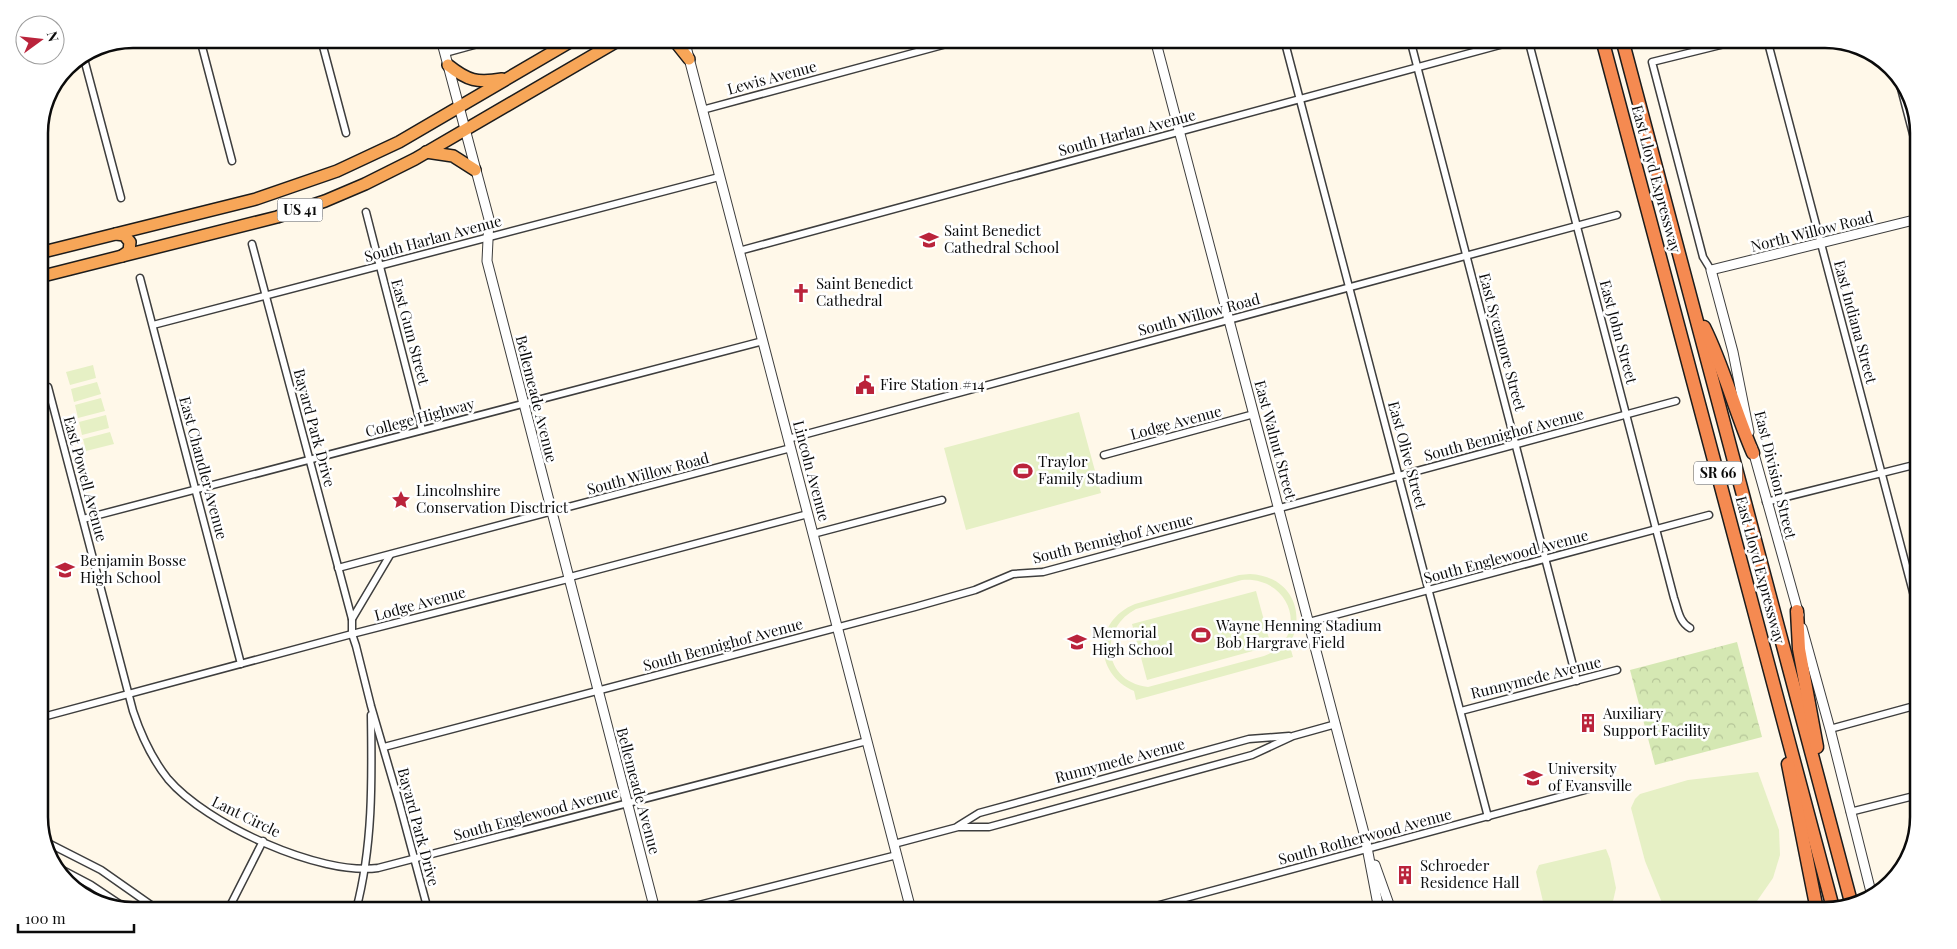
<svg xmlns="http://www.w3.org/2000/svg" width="1957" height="949" font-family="'Playfair Display',serif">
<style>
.park{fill:url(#park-crowns)}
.pitch{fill:#e6f0c5;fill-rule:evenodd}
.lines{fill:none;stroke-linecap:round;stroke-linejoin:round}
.minor-casing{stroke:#3e3e3e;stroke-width:9}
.tertiary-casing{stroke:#3e3e3e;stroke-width:11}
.trunk-casing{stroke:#1c1c1c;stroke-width:14}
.motorway-casing{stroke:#1c1c1c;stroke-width:15}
.minor{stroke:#fff;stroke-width:6}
.tertiary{stroke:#fff;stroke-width:9}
.trunk{stroke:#f7a658;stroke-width:11}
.motorway{stroke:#f58a51;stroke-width:12}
.labels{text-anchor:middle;stroke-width:5;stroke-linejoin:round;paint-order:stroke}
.shield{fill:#fff;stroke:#545454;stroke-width:1}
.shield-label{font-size:14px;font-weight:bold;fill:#0b0b0b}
.street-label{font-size:15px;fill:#0b0b0b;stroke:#fff}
.poi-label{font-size:15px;fill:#0b0b0b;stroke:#fff;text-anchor:start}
.rim{fill:none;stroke:#0b0b0b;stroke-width:2.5}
</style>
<defs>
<pattern id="park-crowns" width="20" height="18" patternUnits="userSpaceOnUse" patternTransform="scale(1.25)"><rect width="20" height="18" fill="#d5e8b3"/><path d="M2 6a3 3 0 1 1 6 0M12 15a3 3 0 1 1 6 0" fill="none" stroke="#b6c699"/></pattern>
</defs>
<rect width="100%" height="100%" fill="#fff8e9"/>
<path class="park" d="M1737 642 1762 737 1655 765 1630 670Z"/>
<g class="pitch">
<path d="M93 365 96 378 70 385 66 372Z"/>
<path d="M97 382 101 394 74 402 71 389Z"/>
<path d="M101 398 105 411 78 418 75 405Z"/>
<path d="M1079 412 1101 493 966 530 944 448Z"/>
<path d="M106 415 109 428 82 435 79 422Z"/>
<path d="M110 432 114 444 86 451 83 439Z"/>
<path d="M1250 574C1293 576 1309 617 1286 650H1291L1293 657 1136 700 1134 691C1093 673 1093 621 1135 604L1239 575ZM1242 580C1293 576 1310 639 1264 656L1148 687C1103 682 1098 629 1136 609Z"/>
<path d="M1256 591 1271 646 1147 680 1132 624Z"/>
<path d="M1758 772 1779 830 1780 855 1773 878 1757 901 1742 910H1665L1645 861 1631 808 1635 799 1640 794 1688 780Z"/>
<path d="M1606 849 1610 859 1616 888 1611 910H1545L1536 872 1539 865Z"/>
</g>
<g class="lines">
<g class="minor-casing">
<g id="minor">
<path d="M200 39 232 161"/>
<path d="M321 39 346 133"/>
<path d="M1284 39 1488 817"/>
<path d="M1410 39 1577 681"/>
<path d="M1528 39 1674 598C1678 609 1679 622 1690 628"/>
<path d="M1767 39 1918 611"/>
<path d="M445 53 496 39"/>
<path d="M83 55 121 198"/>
<path d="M1898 77 1918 153"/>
<path d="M702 110 965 39"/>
<path d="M366 212 422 430"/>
<path d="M252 244 352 619"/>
<path d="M739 251 1522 39"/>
<path d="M1711 270 1703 257 1652 62 1745 39"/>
<path d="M140 278 241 664"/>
<path d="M153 325 719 177"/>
<path d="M48 387 133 711C141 735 152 759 168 779 206 824 320 876 378 868L867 741"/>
<path d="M788 439 1617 215"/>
<path d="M1104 455 1254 414"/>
<path d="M1766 502 1918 464"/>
<path d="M83 519 763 341"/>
<path d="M813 534 942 500"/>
<path d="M390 555 352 619V634L356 646 371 706 399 802 428 910"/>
<path d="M338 568 791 448"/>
<path d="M1309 622 1709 515"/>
<path d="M1461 711 1617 670"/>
<path d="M39 718 352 634 568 579 570 577 808 514"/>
<path d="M1830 729 1918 705"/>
<path d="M384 747 915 607 975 590 1013 574 1043 572 1676 401"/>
<path d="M1850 812 1918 795"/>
<path d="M958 826 979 813 1249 739 1289 736"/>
<path d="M46 842 101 870 158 910"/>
<path d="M894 844 958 827H989L1252 755 1293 736 1336 724"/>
<path d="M53 865 91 885 127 909"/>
<path d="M228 910 263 841"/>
<path d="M356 910C373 846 372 780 371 715"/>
<path d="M679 910 897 855"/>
<path d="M1141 910 1596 787"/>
</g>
</g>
<g class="tertiary-casing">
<g id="tertiary">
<path d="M441 39 489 219 487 261 655 910"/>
<path d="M684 39 911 910"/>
<path d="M1155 39 1365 837 1379 910"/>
<path d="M1749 432 1733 352 1711 270 1918 219"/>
<path d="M1752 447 1799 615"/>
<path d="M1802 628 1830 729 1872 896"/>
<path d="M1375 865 1391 910"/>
</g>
</g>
<g class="trunk-casing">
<g id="trunk">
<path d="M673 39 689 59"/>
<path d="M448 65C468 81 477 83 502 79"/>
<path d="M426 152 453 156 475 170"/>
<path d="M116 234 124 235 130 242 129 251 122 256"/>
<path d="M39 253 256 199 337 171 399 142 575 39"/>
<path d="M39 277 277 217 325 201 365 184 415 159 621 39"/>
</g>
</g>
<g class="motorway-casing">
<g id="motorway">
<path d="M1602 39 1833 908"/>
<path d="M1622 39 1851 902"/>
<path d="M1704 327C1724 367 1735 412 1753 453"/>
<path d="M1797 611 1799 649 1817 747"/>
<path d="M1788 764 1817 910"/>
</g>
</g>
<use href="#minor" class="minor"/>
<use href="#tertiary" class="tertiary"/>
<use href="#trunk" class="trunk"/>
<use href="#motorway" class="motorway"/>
</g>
<defs>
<g id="school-bare" transform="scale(1.5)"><path d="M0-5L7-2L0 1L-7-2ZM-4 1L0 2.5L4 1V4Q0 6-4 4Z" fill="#ba233b" stroke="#fff" stroke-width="2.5" paint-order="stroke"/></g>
<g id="church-bare" transform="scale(1.5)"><path d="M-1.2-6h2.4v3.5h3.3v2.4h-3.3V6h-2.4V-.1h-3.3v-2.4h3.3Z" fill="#ba233b" stroke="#fff" stroke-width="2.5" paint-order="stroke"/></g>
<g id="civic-bare" transform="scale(1.5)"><path d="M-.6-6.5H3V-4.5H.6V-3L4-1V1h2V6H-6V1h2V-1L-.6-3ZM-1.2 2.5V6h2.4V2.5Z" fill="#ba233b" stroke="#fff" stroke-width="2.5" paint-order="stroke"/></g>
<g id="stadium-bare" transform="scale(1.5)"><path d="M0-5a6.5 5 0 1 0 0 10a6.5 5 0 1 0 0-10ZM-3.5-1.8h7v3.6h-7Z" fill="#ba233b" stroke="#fff" stroke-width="2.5" paint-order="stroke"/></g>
<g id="sight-bare" transform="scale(1.5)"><path d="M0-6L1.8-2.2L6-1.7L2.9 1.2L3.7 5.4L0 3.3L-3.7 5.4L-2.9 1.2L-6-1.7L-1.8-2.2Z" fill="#ba233b" stroke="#fff" stroke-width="2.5" paint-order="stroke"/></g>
<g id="building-bare" transform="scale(1.5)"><path d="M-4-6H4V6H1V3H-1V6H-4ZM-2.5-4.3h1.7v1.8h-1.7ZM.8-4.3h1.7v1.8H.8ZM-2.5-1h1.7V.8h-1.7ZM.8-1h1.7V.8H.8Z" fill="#ba233b" stroke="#fff" stroke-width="2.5" paint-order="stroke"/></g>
<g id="university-bare" transform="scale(1.5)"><path d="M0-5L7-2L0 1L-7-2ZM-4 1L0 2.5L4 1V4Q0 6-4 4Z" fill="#ba233b" stroke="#fff" stroke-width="2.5" paint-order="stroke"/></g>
</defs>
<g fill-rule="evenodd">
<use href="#school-bare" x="929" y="240"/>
<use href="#church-bare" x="801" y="293"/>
<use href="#civic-bare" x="865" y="385"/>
<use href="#stadium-bare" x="1023" y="471"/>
<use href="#sight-bare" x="401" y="500"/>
<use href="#school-bare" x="65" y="570"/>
<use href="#stadium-bare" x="1201" y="635"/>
<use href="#school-bare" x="1077" y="642"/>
<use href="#building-bare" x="1588" y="723"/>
<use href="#university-bare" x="1533" y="778"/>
<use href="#building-bare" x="1405" y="875"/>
</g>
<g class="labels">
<g class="shield">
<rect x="277.5" y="198.5" width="45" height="23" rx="4"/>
<rect x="1694" y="461.5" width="48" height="23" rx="4"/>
</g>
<g class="shield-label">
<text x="300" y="215">US 41</text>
<text x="1718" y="478">SR 66</text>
</g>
<g class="street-label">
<text transform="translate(772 78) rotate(-15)" y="5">Lewis Avenue</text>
<text transform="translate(1127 133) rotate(-15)" y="5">South Harlan Avenue</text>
<text transform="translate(1656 179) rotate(75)" y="5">East Lloyd Expressway</text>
<text transform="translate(1812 232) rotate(-14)" y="5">North Willow Road</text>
<text transform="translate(433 239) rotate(-15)" y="5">South Harlan Avenue</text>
<text transform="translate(1199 315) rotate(-15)" y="5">South Willow Road</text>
<text transform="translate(1855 322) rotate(75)" y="5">East Indiana Street</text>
<text transform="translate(410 332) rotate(75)" y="5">East Gum Street</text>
<text transform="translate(1618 332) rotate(75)" y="5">East John Street</text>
<text transform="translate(1502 342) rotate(75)" y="5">East Sycamore Street</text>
<text transform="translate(536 399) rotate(76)" y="5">Bellemeade Avenue</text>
<text transform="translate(420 418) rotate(-15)" y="5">College Highway</text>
<text transform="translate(1176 423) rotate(-15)" y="5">Lodge Avenue</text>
<text transform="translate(314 428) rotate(75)" y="5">Bayard Park Drive</text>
<text transform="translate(1504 435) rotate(-15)" y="5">South Bennighof Avenue</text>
<text transform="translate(1275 440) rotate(75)" y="5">East Walnut Street</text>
<text transform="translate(1407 455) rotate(75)" y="5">East Olive Street</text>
<text transform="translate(203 468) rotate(75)" y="5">East Chandler Avenue</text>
<text transform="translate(811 471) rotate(75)" y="5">Lincoln Avenue</text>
<text transform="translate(648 474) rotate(-15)" y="5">South Willow Road</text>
<text transform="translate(1775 475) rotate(76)" y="5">East Division Street</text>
<text transform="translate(85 479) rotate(75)" y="5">East Powell Avenue</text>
<text transform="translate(1113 539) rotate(-14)" y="5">South Bennighof Avenue</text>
<text transform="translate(1506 557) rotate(-15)" y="5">South Englewood Avenue</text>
<text transform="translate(1760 570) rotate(75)" y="5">East Lloyd Expressway</text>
<text transform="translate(420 604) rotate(-15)" y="5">Lodge Avenue</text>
<text transform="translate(723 645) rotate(-15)" y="5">South Bennighof Avenue</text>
<text transform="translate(1536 678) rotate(-14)" y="5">Runnymede Avenue</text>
<text transform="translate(1120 761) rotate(-15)" y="5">Runnymede Avenue</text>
<text transform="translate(638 791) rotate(75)" y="5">Bellemeade Avenue</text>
<text transform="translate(536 814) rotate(-15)" y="5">South Englewood Avenue</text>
<text transform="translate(246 817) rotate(26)" y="5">Lant Circle</text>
<text transform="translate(418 827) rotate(75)" y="5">Bayard Park Drive</text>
<text transform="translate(1365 837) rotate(-15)" y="5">South Rotherwood Avenue</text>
</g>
<g class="poi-label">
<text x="944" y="236">Saint Benedict<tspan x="944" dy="17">Cathedral School</tspan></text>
<text x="816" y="289">Saint Benedict<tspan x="816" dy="17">Cathedral</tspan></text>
<text x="880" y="390">Fire Station #14</text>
<text x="1038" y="467">Traylor<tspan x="1038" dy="17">Family Stadium</tspan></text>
<text x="416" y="496">Lincolnshire<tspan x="416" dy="17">Conservation Disctrict</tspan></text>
<text x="80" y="566">Benjamin Bosse<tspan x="80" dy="17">High School</tspan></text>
<text x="1216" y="631">Wayne Henning Stadium<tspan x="1216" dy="17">Bob Hargrave Field</tspan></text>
<text x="1092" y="638">Memorial<tspan x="1092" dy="17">High School</tspan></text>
<text x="1603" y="719">Auxiliary<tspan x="1603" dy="17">Support Facility</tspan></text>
<text x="1548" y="774">University<tspan x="1548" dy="17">of Evansville</tspan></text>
<text x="1420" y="871">Schroeder<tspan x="1420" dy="17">Residence Hall</tspan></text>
</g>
</g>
<path d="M0 0H1957V949H0ZM133 48H1825A85 85 0 0 1 1910 133V817A85 85 0 0 1 1825 902H133A85 85 0 0 1 48 817V133A85 85 0 0 1 133 48Z" fill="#fff" fill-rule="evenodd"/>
<path class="rim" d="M133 48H1825A85 85 0 0 1 1910 133V817A85 85 0 0 1 1825 902H133A85 85 0 0 1 48 817V133A85 85 0 0 1 133 48Z"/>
<g transform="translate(40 40) rotate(75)"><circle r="24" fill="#ffffff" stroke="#9d9d9d"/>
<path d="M0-4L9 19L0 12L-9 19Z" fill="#ba233b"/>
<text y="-8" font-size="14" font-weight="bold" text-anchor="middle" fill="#0b0b0b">N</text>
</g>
<path d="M18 924v8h116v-8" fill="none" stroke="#0b0b0b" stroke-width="2.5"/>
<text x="25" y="924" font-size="15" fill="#0b0b0b" stroke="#ffffff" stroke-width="4" paint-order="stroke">100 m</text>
</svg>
